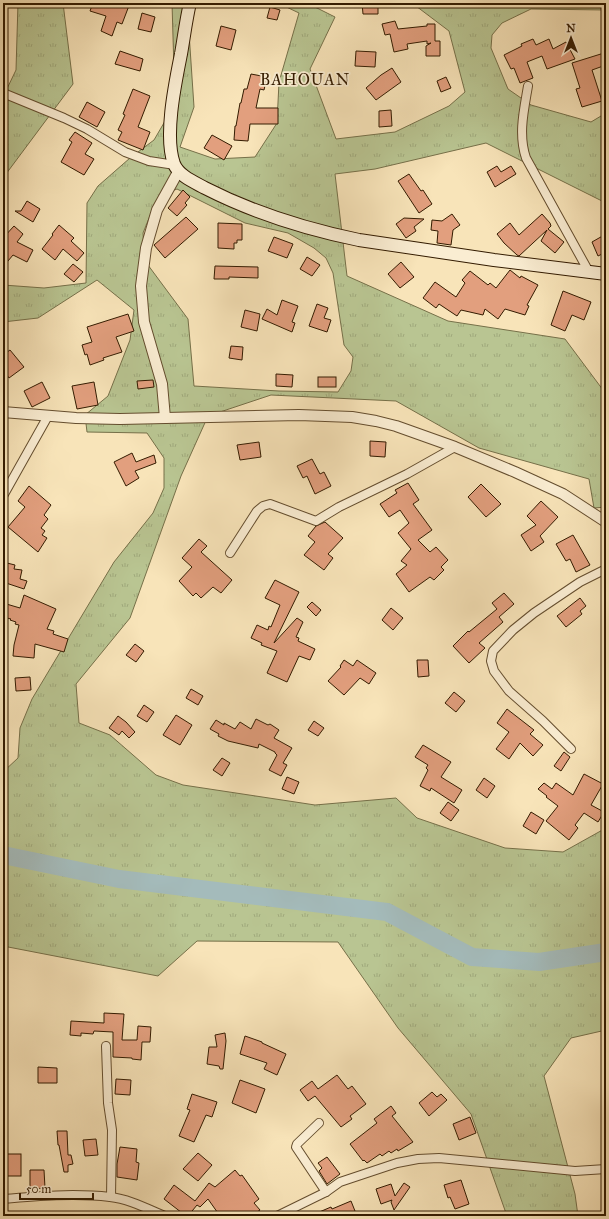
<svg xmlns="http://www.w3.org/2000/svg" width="609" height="1219" font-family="'IM FELL Great Primer',serif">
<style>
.grass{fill:url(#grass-tufts);stroke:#767049;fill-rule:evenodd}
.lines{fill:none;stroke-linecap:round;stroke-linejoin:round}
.river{stroke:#a4bbbb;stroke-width:18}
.building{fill:#e29f7e;stroke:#331b00}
.minor-casing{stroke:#644d2e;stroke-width:10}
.tertiary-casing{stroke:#644d2e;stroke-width:12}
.secondary-casing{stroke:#331b00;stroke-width:14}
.minor{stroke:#faedd2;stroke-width:8}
.tertiary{stroke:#faedd2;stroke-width:10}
.secondary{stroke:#faedd2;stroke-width:12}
.labels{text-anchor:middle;stroke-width:3.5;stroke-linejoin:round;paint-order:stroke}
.quarter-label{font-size:16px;letter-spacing:1px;fill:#331b00;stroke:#faedd2}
</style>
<defs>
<pattern id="grass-tufts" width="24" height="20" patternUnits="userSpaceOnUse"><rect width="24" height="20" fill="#b9c592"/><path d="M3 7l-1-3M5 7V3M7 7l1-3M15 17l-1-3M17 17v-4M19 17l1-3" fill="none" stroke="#a0a97c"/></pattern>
</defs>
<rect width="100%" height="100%" fill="#f8e4b9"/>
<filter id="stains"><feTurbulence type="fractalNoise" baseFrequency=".005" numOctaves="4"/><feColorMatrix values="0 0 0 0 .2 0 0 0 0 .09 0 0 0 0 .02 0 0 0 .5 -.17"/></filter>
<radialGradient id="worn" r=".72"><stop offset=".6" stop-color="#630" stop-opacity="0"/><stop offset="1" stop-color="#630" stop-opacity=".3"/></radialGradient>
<g class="grass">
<path d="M18 3H63L73 84 3 178V97L16 70Z"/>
<path d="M172 3H187L194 107 180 147 215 159 255 157 277 123 279 82 299 13 278 3H307L335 17 310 69 336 139 395 132 449 106 465 92 449 31 412 3H606V10L531 9 502 23 492 35 491 48 508 89 531 105 591 122 606 113V203L486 143 375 169 335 174 347 276 448 321 565 339 603 390 606 391V507L594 508 589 479 479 448 396 401 271 395 208 416 181 476 130 618 76 684 79 723 110 735 156 775 183 785 315 805 396 798 417 818 505 848 563 852 606 828V1030L571 1038 544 1076 575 1194 578 1216H507L471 1114 398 1028 338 942 197 941 158 976 3 946V772L18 758 20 728 32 699 114 562 153 513 164 488V458L147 433 87 432 85 415 108 396 130 340 134 310 97 280 38 318 3 322V285L44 288 86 283 87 203 98 186 130 158 154 140 175 104ZM177 189 245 223 288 233 314 248 326 258 333 273 344 345 353 357 351 371 338 392 279 391 194 386 188 319 145 261 143 233 154 206 164 194Z"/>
</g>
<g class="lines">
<path class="river" d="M3 855 119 879 387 912 472 957 539 962 606 952"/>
</g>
<g class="building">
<path d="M93 3H130L122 24 117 22 112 36 101 31 106 16 90 11Z"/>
<path d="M362 3H378V14H363Z"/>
<path d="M270 7 280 10 277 20 267 18Z"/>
<path d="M142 13 155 17 151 32 138 29Z"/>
<path d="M395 21 398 29 427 26V24H435V41H440V56H426V46L431 43 427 44V41L407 44 408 49 394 52 390 34 385 35 382 24Z"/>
<path d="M221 26 236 30 231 50 216 46Z"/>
<path d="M533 39 536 45 549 39 553 49 566 42 575 59 547 69 542 56 527 62 533 78 520 83 514 68 511 69 504 55 522 46 521 44Z"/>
<path d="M120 51 143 59 140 71 115 64Z"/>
<path d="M356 51 376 52 375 67 355 66Z"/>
<path d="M604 53 606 65 592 70 602 101 582 107 576 89 580 88 572 63Z"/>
<path d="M392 68 401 82 376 100 366 88 381 75Z"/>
<path d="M251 74 267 77 264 90 260 89 256 108H278V124H250L248 141 234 140 235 126H236L240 103H241L244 89H247Z"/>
<path d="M446 77 451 88 441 92 437 81Z"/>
<path d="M133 89 150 96 138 127 150 132 143 150 118 140 122 132 118 130 125 115 123 114Z"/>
<path d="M87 102 105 112 97 127 79 117Z"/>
<path d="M391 110 392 126 379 127V111Z"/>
<path d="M75 132 92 143 85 154 94 159 84 175 61 162 72 142 69 140Z"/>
<path d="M212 135 232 146 224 160 204 148Z"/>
<path d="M497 166 501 172 511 166 516 174 495 187 487 172Z"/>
<path d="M409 174 421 191 423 190 432 204 419 213 398 181Z"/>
<path d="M183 190 190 197 185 203 187 205 177 216 168 208Z"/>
<path d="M27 201 40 209 33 222 15 211H21Z"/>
<path d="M452 214 460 225 453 230 451 245 437 243 438 231 431 230 432 220 442 221Z"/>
<path d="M542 214 550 223 551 226 548 229 564 242 555 253 541 241 547 230 519 256 517 255 504 243 497 234 510 223 519 235Z"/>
<path d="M186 217 198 229 165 258 154 245Z"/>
<path d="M404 218 424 219 414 227 416 231 406 238 396 224Z"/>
<path d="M218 223 242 224V240H237V243H234V249L218 248Z"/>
<path d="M59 225 74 238 71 241 84 253 77 261 63 249 55 260 42 249 53 235 52 234Z"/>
<path d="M14 226 23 234 17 242 33 250 27 262 13 255 3 267V238Z"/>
<path d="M606 234V257L604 253 598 256 592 242Z"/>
<path d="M274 237 293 244 287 258 268 251Z"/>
<path d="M307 257 320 265 312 276 300 269Z"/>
<path d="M401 262 414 277 400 288 388 274Z"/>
<path d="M73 264 83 272 74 282 64 274Z"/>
<path d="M215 266 258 267V278L229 277V279H214Z"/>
<path d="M510 270 520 278 521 276 538 285 527 305 529 306 525 315 505 309 498 319 485 309 483 315 461 310 457 316 439 304 436 308 423 298 435 282 456 297 465 283 462 280 470 271 488 285 490 283 496 288Z"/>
<path d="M563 291 591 302 584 320 572 315 565 331 551 325Z"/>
<path d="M282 300 298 306 292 322 295 323 292 332 262 319 267 309 277 315Z"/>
<path d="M317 304 328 308 324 318 331 320 327 332 309 326Z"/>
<path d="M245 310 260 314 257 331 241 327Z"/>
<path d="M128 314 134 331 116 337 122 352 103 358 104 360 90 365 87 354 85 355 82 345 92 342 87 327Z"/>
<path d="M231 346 243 347 242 360 229 358Z"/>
<path d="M10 350 24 367 9 378 3 369V355Z"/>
<path d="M276 374 293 375 292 387 276 386Z"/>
<rect x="318" y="377" width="18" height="10"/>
<path d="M153 380 154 387 138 389 137 381Z"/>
<path d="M42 382 50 398 32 407 24 391Z"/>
<path d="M94 382 98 405 77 409 72 386Z"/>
<path d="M370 441 386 442 385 457 370 456Z"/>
<path d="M259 442 261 457 240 460 237 445Z"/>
<path d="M132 453 136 462 154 455 156 463 135 471 139 478 126 486 114 462Z"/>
<path d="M312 459 320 474 324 472 331 486 315 494 307 476 303 478 297 466Z"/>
<path d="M408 483 419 500 413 504 432 530 418 540 430 552 436 547 448 560 441 567 444 570 434 580 430 577 409 592 396 574 407 565 401 561 411 549 398 533 409 523 400 510 389 517 380 504 397 493 395 490Z"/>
<path d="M481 484 501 504 486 517 468 497Z"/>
<path d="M29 486 51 505 44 515 48 519 41 528 45 531 42 535 47 538 38 552 8 527 25 507 18 501Z"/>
<path d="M541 501 558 517 540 536 544 542 531 551 521 535 536 525 527 516Z"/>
<path d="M325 522 343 538 328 554 333 558 324 570 304 555 315 542 308 536 316 526Z"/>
<path d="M573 535 590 565 576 572 570 559 566 561 556 544Z"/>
<path d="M199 539 207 546 201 552 232 580 221 593 213 587 201 598 196 593 193 596 179 581 192 567 182 558Z"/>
<path d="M3 562 15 565 14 569 22 570 20 579 27 581 24 589 3 582Z"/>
<path d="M275 580 299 592 274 643 297 618 303 622 296 637 299 638 298 641 315 649 310 660 299 656 287 682 267 673 277 651 261 645 262 643 251 638 257 625 268 630 269 626 271 627 280 605 265 598Z"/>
<path d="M504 593 514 604 499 617 503 622 479 643 485 648 469 663 453 646 468 631 469 632 497 609 492 603Z"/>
<path d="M24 595 56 609 47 629 54 631 53 634 68 639 64 652 35 644 34 658 13 656 14 645 19 625 15 624 16 622 10 620 11 619 3 617V603L20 608Z"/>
<path d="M580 598 586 606 580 611 582 614 566 627 557 616Z"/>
<path d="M312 602 321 610 316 616 307 607Z"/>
<path d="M391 608 403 618 393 630 382 620Z"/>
<path d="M135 644 144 651 136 662 126 655Z"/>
<path d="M344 660 353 666 357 660 376 673 369 684 360 678 344 695 328 681 341 667 340 666Z"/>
<path d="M417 660H428L429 676 418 677Z"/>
<path d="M30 677 31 690 16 691 15 678Z"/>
<path d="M191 689 203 696 198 705 186 698Z"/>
<path d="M454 692 465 701 456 712 445 703Z"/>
<path d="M144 705 154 712 147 722 137 716Z"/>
<path d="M507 709 534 730 530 734 543 745 533 756 520 743 509 759 496 749 509 732 497 723Z"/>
<path d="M176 715 192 725 180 745 163 735Z"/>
<path d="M118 716 126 722 135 732 129 738 122 731 119 735 109 728Z"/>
<path d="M256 719 268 725 270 724 279 730 274 738 292 748 283 763 287 765 281 776 269 770 277 755 275 753V752L259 744 258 748 228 741 218 736 219 734 210 729 216 720 224 725V723L235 729 240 722 251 729Z"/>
<path d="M314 721 324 728 318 736 308 730Z"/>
<path d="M423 745 451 762 441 777 462 790 454 803 431 788 430 791 420 786 428 770 426 768 428 765 415 757Z"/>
<path d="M564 752 570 757 561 771 554 766Z"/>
<path d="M222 758 230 763 222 776 213 770Z"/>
<path d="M584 774 603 784 591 805 604 812 598 822 584 813 575 825 578 828 569 840 546 821 558 806 546 797 547 796 538 789 544 783 552 789 556 783 573 795Z"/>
<path d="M287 777 299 782 294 794 282 789Z"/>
<path d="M484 778 495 786 487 798 476 790Z"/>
<path d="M448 802 459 810 451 821 440 813Z"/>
<path d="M531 812 544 820 536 834 523 826Z"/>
<path d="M104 1013 124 1014 122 1040H137L138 1026 151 1027 150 1042H142L141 1060 132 1059V1058L113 1057V1032L94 1031 93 1034 81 1033V1036L70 1035 71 1021 104 1023Z"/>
<path d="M225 1033 226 1041 223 1069H220L219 1066 207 1064 209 1047H217L215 1035Z"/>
<path d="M245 1036 262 1042V1043L286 1054 277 1075 264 1069 267 1063 240 1054Z"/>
<path d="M38 1067 57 1068V1083H38Z"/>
<path d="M337 1075 348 1089 352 1086 366 1104 350 1116 352 1119 341 1127 315 1096 308 1101 300 1090 312 1081 318 1089Z"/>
<path d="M116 1079 131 1080 130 1095 115 1094Z"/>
<path d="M240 1080 265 1089 256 1113 232 1103Z"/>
<path d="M432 1092 437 1097 441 1094 447 1100 429 1116 419 1103Z"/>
<path d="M192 1094 217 1102 212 1117 206 1115 194 1142 179 1136 190 1110 187 1109Z"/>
<path d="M391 1106 396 1113 392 1116 413 1142 398 1151 397 1149 391 1153 389 1151 382 1156 380 1154 367 1163 364 1160 363 1161 350 1144 377 1123 374 1119Z"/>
<path d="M470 1117 476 1133 459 1140 453 1124Z"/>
<path d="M57 1131H67L68 1155H71L73 1164 68 1165V1172H64L59 1145H58Z"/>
<path d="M96 1139 98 1155 85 1156 83 1140Z"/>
<path d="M120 1147 137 1149 136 1162 139 1163 137 1180 117 1177V1164Z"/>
<path d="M198 1153 212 1165 198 1181 183 1169Z"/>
<rect x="4" y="1154" width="17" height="22"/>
<path d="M327 1157 340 1174 327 1184 319 1171 322 1168 318 1163Z"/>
<path d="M30 1170H44L45 1188 30 1189Z"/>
<path d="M235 1170 240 1176 242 1175 259 1199 254 1203 260 1210 251 1216H220L208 1199 200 1207 197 1205 188 1216H186L164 1199 174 1185 195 1201 209 1183 215 1187Z"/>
<path d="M461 1180 469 1204 455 1209 450 1197 448 1198 444 1185Z"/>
<path d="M404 1183 410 1187 394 1210 391 1202 392 1200 381 1204 376 1189 391 1184 395 1196Z"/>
<path d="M351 1201 357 1216H310L331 1207 332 1209Z"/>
</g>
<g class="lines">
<g class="minor-casing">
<g id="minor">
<path d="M528 86C524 110 518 134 526 158L589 272"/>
<path d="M3 93 64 118 87 129 125 152 149 161 175 165"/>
<path d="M3 496 48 416"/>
<path d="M230 553 257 511 263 506 270 504 316 521 339 507 407 474 455 447"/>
<path d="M571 749 543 721 509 691 494 671 491 661 493 651 513 630 534 613 580 582 606 569"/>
<path d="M106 1046 108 1103 112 1130 111 1197"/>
<path d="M319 1123 297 1144 296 1147 326 1192"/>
<path d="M3 1199C38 1196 75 1193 110 1197 129 1199 148 1209 165 1216"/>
<path d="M277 1216 326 1192 340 1182 397 1163 418 1159 439 1158 575 1171 606 1169"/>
</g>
</g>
<g class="tertiary-casing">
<g id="tertiary">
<path d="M3 412 76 418 120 419 299 415 352 417 376 421 396 426 455 447 515 472 563 494 606 522"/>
<path d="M165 418 162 384 144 322 141 286 146 248 157 210 178 172"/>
</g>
</g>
<g class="secondary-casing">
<path id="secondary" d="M190 3C186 20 184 37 181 54 175 84 164 136 174 164 179 176 194 182 205 188 254 213 305 229 359 240L494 260 606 274"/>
</g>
<use href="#minor" class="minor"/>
<use href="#tertiary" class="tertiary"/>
<use href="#secondary" class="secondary"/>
</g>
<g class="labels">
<g class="quarter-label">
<text x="305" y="85">BAHOUAN</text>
</g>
</g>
<rect width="609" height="1219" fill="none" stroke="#f8e4b9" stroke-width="16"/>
<rect x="4" y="4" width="601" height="1211" fill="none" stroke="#331b00" stroke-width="2"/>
<rect x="8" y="8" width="593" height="1203" fill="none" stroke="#331b00"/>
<g transform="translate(571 38)" stroke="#faedd2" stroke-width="3" paint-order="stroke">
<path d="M0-3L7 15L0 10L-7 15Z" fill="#331b00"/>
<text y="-6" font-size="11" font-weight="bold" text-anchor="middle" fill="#331b00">N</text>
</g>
<path d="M20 1193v6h73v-6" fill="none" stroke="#331b00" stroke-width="2"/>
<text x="26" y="1193" font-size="12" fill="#331b00" stroke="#faedd2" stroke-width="3" paint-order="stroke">50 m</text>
<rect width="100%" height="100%" filter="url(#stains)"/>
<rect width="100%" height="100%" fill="url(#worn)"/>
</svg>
